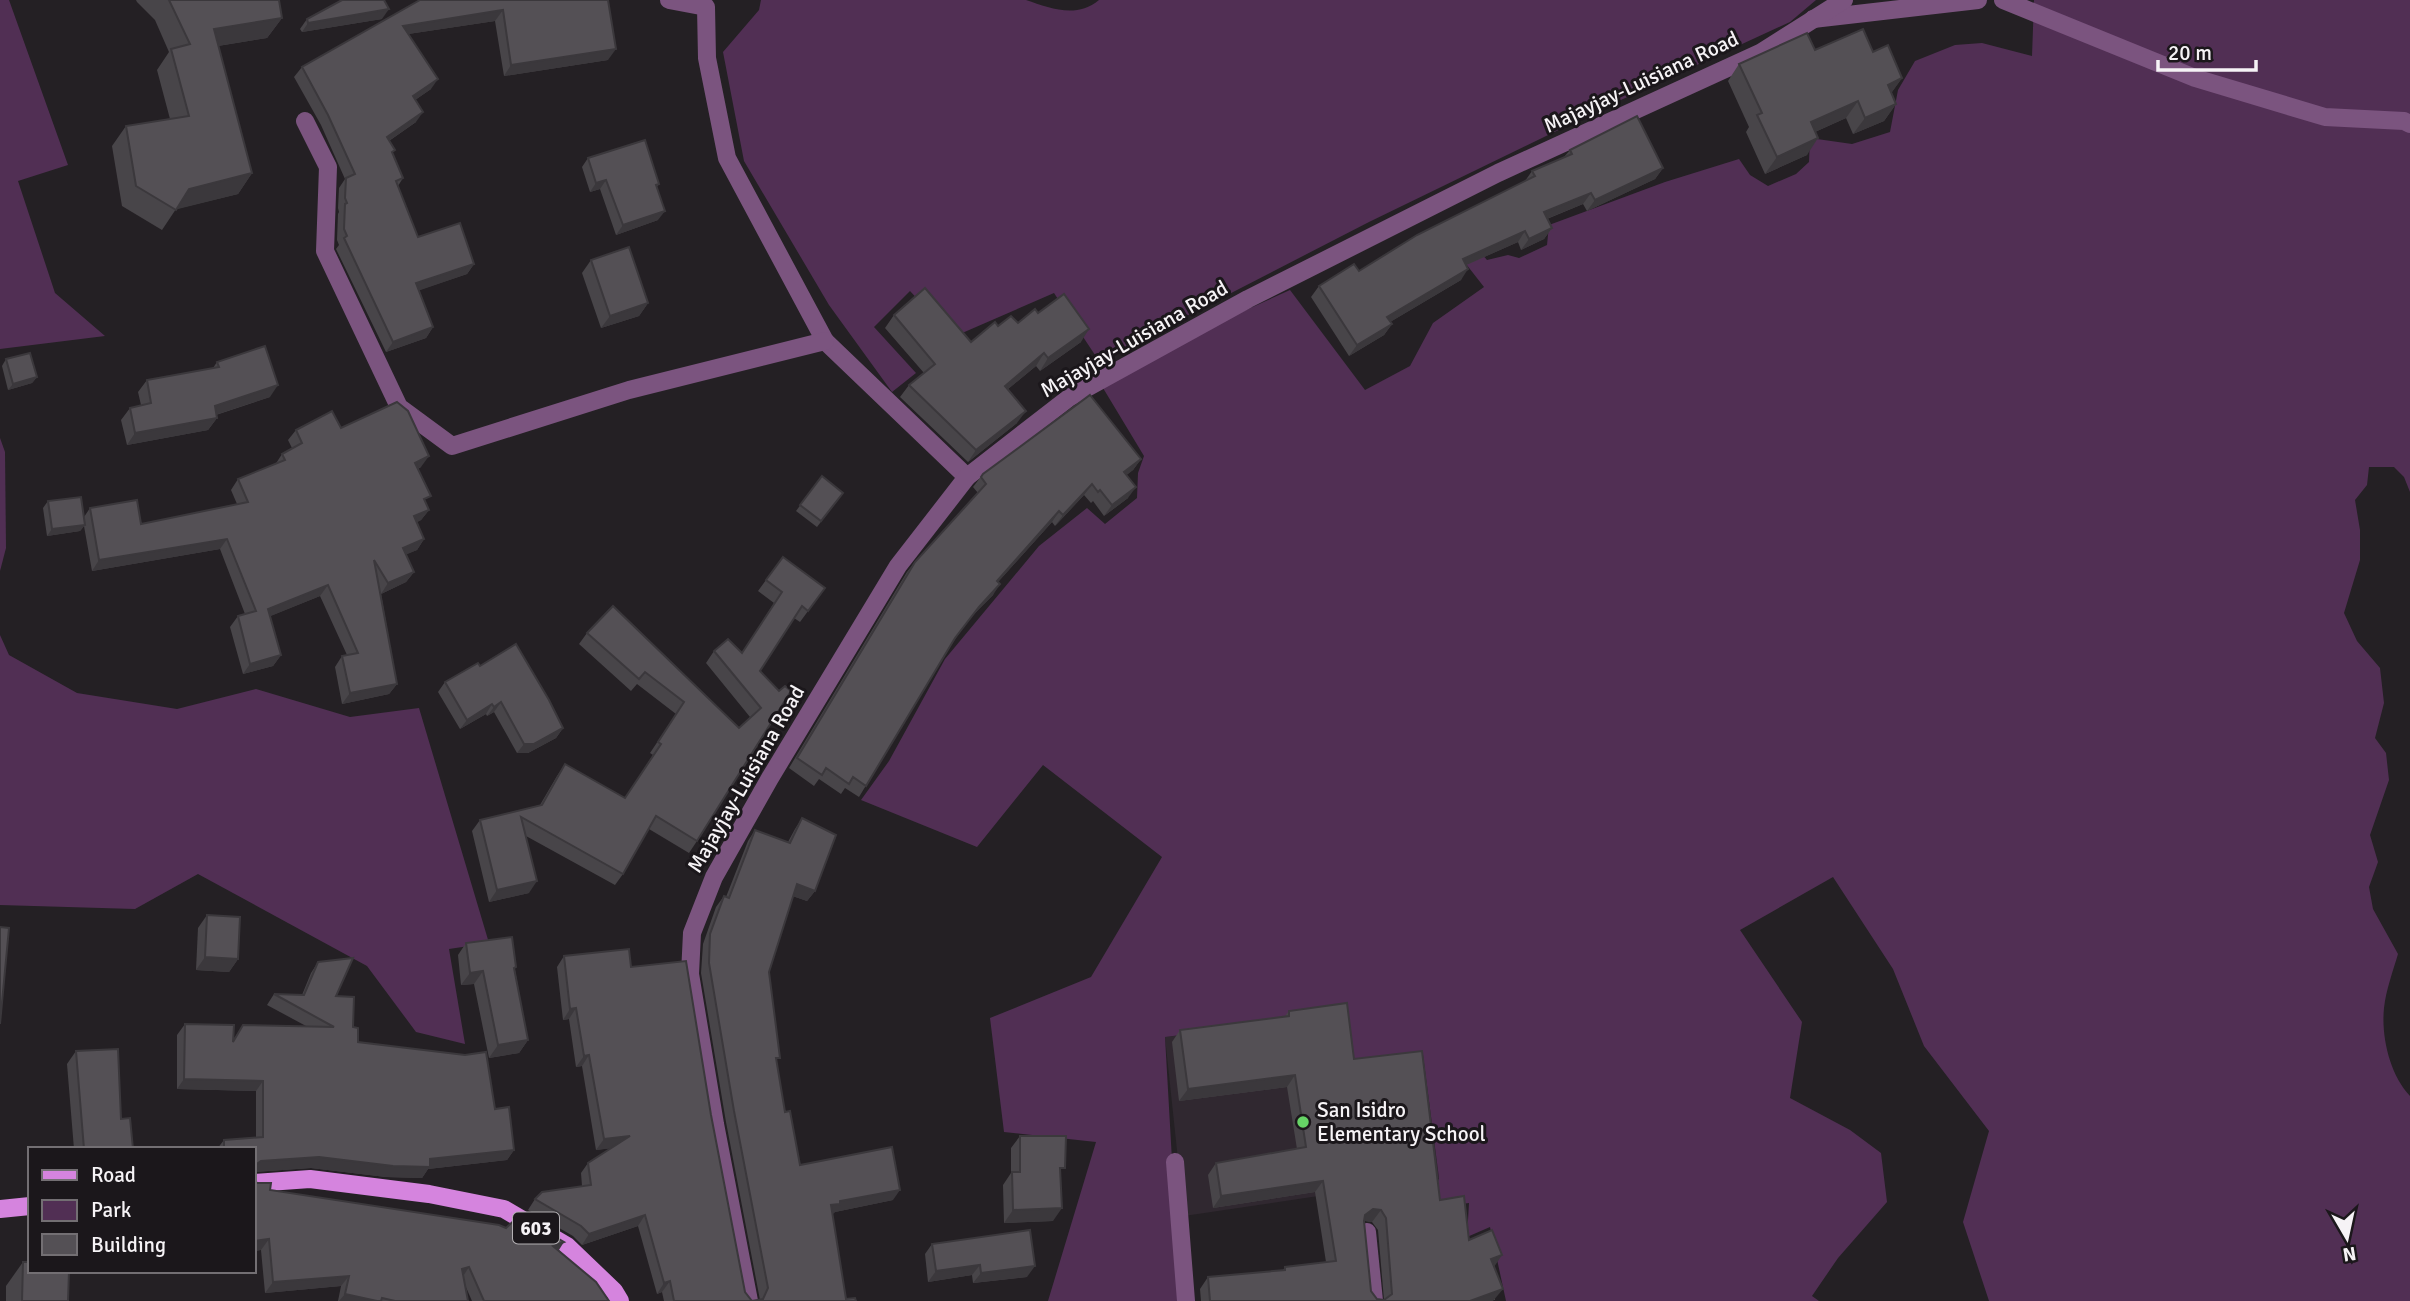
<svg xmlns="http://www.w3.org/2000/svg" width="2410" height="1301" font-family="Signika,sans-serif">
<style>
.built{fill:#302830}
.green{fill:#512f54}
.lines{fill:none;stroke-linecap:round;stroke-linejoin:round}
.minor{stroke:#7b547f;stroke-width:18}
.tertiary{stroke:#7b547f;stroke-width:18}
.primary{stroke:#d584de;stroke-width:18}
.wall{fill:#484549;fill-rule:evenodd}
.shaded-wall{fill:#3b383c}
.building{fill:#545055;stroke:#3b383c;stroke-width:2;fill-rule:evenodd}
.poi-dot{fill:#66d466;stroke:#1b171b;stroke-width:2.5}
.labels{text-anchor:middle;stroke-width:6;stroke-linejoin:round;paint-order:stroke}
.shield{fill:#1b171b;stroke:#b4b1b4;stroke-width:2}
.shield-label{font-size:19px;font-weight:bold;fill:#f6f3f6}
.street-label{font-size:21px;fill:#f6f3f6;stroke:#1b171b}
.poi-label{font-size:21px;fill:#f6f3f6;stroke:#1b171b;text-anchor:start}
</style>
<rect width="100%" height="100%" fill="#242024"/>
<path class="built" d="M1340 1015 1423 1055 1439 1178 1184 1216 1165 1037Z"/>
<g class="green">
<path d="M0 0H9L68 165 18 181 55 293 105 336 0 349Z"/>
<path d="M761 0H1026C1050 8 1076 19 1099 0H1816L1790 22 1610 105 1369 222 1099 361 1054 293 953 337 910 291 874 327 916 373 892 392 829 305 744 161 723 52 759 10Z"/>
<path d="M2034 0H2410V492L2404 477 2394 467H2369L2367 485 2355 500 2360 530V560L2344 613 2357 641 2380 668 2384 703 2375 738 2386 753 2389 780 2370 835 2378 862 2369 887 2373 909 2398 954C2393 971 2386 990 2384 1008 2381 1037 2390 1075 2410 1096V1301H1989L1963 1222 1989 1131 1924 1046 1893 969 1833 877 1740 930 1802 1022 1790 1098 1850 1130 1881 1153 1887 1202 1838 1258 1812 1296 1819 1301H1506L1490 1227 1467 1237 1469 1203 1430 1208 1439 1178 1423 1055 1347 1067 1340 1015 1165 1037 1180 1301H1048L1096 1142 1004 1132 990 1018 1091 977 1162 857 1043 765 977 847 861 800 889 761 945 659 1039 546 1087 508 1105 524 1137 498 1138 473 1144 456 1103 388 1202 330 1290 290 1365 390 1410 366 1433 323 1484 287 1466 264 1481 253 1487 260 1508 255 1519 258 1547 245 1549 225 1665 182 1739 159 1750 175 1768 186 1796 174 1809 162 1810 138 1852 144 1890 132 1898 90 1915 61 1955 45 1982 43 2032 56Z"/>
<path d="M0 438 5 452 6 548 0 571Z"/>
<path d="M0 635 9 655 77 693 177 709 256 689 350 717 419 708 489 943 449 949 465 1044 416 1032 367 966 198 874 135 909 0 905Z"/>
</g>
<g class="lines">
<g class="minor">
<path d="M669 0 706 7 707 58 727 158 825 341 967 477"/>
<path d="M2003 0 2195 78 2325 117 2404 121 2410 124"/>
<path d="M1813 19 1978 0"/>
<path d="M305 121 328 167 325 251 399 407 452 446 629 390 825 341"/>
<path d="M1175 1162 1186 1301"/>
<path d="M1367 1232 1374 1301"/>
</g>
<path class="tertiary" d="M749 1301 715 1124 690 974 692 933 714 877 770 778 898 566 967 477 1070 397 1248 299 1498 173 1760 53 1844 0"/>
<g class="primary">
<path d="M254 1183 310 1179 429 1194 504 1209 567 1246 614 1291 620 1301"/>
<path d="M0 1209 30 1206"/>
</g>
</g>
<g class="wall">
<path d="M136 0H279L282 18 267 38 218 46 252 173 238 194 176 209 162 230 122 206 112 146 126 126 170 119 157 70 169 52 155 20 137 2Z"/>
<path d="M420 0H608V60L504 76 495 21 408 34 431 89 415 100 416 122 389 141 395 150 392 153 403 178 398 186 418 237 474 264 467 274 419 290 433 327 426 338 386 352 336 249 339 245 337 240 338 214 339 212 338 208 339 188 345 179 321 125 294 77 302 67Z"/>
<path d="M307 19H382L302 32 300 29Z"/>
<path d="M1815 50 1873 52 1902 78 1891 93 1896 104 1884 121 1853 134 1846 118 1815 132 1807 155 1765 174 1746 132 1749 127 1728 81 1739 64Z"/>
<path d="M1570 150 1663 168 1655 179 1587 211 1583 204 1547 219 1552 228 1544 239 1521 250 1518 242 1466 265 1461 280 1390 322 1392 324 1384 335 1349 356 1311 297 1319 286 1359 271 1525 181 1532 171 1564 157Z"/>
<path d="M588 158 659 184 656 188 658 220 616 235 600 189 590 192 582 167Z"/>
<path d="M591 260 648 303 639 316 601 328 582 273Z"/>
<path d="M1038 313 1081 342 1040 371 1036 366 1008 389 1017 423 968 462 900 397 909 385 924 373 885 328 894 315 971 342 998 326 1018 323Z"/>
<path d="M6 359 37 377 32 383 8 390 2 366Z"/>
<path d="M217 362 270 397 216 415 217 418 208 430 127 445 121 420 130 408 141 405 138 392 147 380 213 368Z"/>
<path d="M341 428 421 467 418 469 426 504 429 510 421 520 417 522 424 539 417 550 406 554 414 572 406 582 381 594 397 684 389 694 342 704 335 667 342 656 347 655 320 596 270 616 281 655 273 666 243 674 230 627 238 616 245 614 220 549 92 571 84 526 80 531 47 536 43 508 48 501 84 517 90 508 141 524 237 504 231 490 238 479 275 465 282 454 292 448 288 440 296 430Z"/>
<path d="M1141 459 1133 470 1126 475 1128 498 1104 516 1093 501 1091 503 1084 495 1055 526 1052 522 998 582 993 595 971 617 953 642 859 797 845 788 841 794 819 779 814 786 789 768 907 572 915 562 978 493 973 487 983 474Z"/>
<path d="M822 476 843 493 817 527 796 511Z"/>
<path d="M766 580 825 588 800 622 794 618 760 671 779 691 697 841 689 853 649 829 623 874 615 885 526 836 529 893 489 902 472 831 480 820 540 805 557 776 565 764 625 798 653 755 650 753 676 714 637 684 631 691 579 644 587 633 739 728 750 717 706 663 714 651 742 653 774 603 758 591Z"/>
<path d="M480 666 563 728 556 738 528 753H517L494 712 487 716 486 714 460 729 438 692 445 682Z"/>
<path d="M802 818 815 891 807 901 793 896 769 972 777 1062 785 1112 800 1165 893 1200 835 1212 832 1214 846 1299 856 1301H664L662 1292 657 1294 638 1226 582 1245 573 1236 528 1210 535 1199 582 1186 581 1173 588 1163 611 1148 596 1150 582 1066 576 1067 569 1019 563 1020 557 967 564 956 631 967 711 1115 745 1292 752 1301 760 1300 726 1122 701 973 703 944 716 907 724 896 726 897 748 841 755 830 788 842 795 829Z"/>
<path d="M207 915 238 959 229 972 196 970 198 928Z"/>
<path d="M466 943 515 970 528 1040 519 1053 489 1058 474 984 461 985 458 955Z"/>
<path d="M318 962 353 1027 358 1042 495 1109 514 1150 507 1160 428 1169 422 1178 386 1177 311 1168 254 1172V1149H217L224 1140 256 1138V1091L177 1089V1035L185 1024 233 1040 243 1025 306 1026 267 1005 274 994 302 995 311 973Z"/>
<path d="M1289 1011 1354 1059 1440 1200 1469 1240 1502 1255 1494 1266 1495 1300 1201 1301 1200 1289 1208 1277 1283 1270 1285 1267 1326 1262 1315 1192 1213 1208 1208 1175 1216 1163 1297 1149 1287 1087 1179 1101 1172 1042 1180 1030 1285 1016ZM1365 1221 1372 1222 1378 1230 1384 1300 1377 1299 1371 1291 1364 1222Z"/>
<path d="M76 1051 121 1119 133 1149H74L67 1064Z"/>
<path d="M1020 1136 1060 1176 1053 1221 1004 1223 1003 1185 1011 1173V1148Z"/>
<path d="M254 1180 270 1190 559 1250 609 1301H472L465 1285 468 1301H338L341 1286 265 1293 261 1250 254 1251Z"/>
<path d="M932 1244 1027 1277 973 1283 972 1275 928 1282 925 1254Z"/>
<path d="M23 1262 68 1301H6V1286Z"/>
</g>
<g class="shaded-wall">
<path d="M389 9 382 19 302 32 308 23Z"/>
<path d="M503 10 495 21 395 36 403 26Z"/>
<path d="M282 18 267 38 199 49 214 29Z"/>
<path d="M616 49 608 60 504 76 511 65Z"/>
<path d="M1902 78 1890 95 1888 85Z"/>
<path d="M438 79 431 89 405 107 413 96Z"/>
<path d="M1858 101 1846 118 1799 139 1811 122Z"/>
<path d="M1896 104 1884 121 1853 134 1865 118Z"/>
<path d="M423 112 416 122 380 147 387 137Z"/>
<path d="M1818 138 1807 155 1765 174 1777 157Z"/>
<path d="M1663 168 1655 179 1587 211 1595 200Z"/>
<path d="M252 173 238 194 174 210 189 189Z"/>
<path d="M606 180 600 189 590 192 596 183Z"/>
<path d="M1591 193 1583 204 1536 223 1544 212Z"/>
<path d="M665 211 658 220 616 235 623 225Z"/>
<path d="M1552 228 1544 239 1521 250 1529 239Z"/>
<path d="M1525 231 1518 242 1455 270 1463 259Z"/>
<path d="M474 264 467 274 409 294 416 283Z"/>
<path d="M1468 269 1461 280 1380 328 1387 317Z"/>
<path d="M648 303 639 316 601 328 610 316Z"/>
<path d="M1392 324 1384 335 1349 356 1357 345Z"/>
<path d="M433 327 426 338 386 352 393 342Z"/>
<path d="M1089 329 1081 342 1040 371 1048 358Z"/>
<path d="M1044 353 1036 366 996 399 1005 386Z"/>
<path d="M37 377 32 383 8 390 13 384Z"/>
<path d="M278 385 270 397 206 418 215 406Z"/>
<path d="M1026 411 1017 423 968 462 976 450Z"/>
<path d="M217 418 208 430 127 445 135 433Z"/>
<path d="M429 456 421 467 408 473 415 463Z"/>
<path d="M1141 459 1133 470 1117 483 1124 472Z"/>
<path d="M1092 484 1084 495 1055 526 1063 515Z"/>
<path d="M1136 487 1128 498 1104 516 1112 505Z"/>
<path d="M429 510 421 520 407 527 414 516Z"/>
<path d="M1059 511 1052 522 989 592 997 581Z"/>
<path d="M85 525 80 531 47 536 52 529Z"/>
<path d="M227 539 220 549 92 571 99 560Z"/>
<path d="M424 539 417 550 396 559 403 548Z"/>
<path d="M414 572 406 582 381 594 388 583Z"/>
<path d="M1000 584 993 595 971 617 979 607Z"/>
<path d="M328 585 320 596 261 620 268 609Z"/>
<path d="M281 655 273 666 243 674 250 664Z"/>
<path d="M397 684 389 694 342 704 350 693Z"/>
<path d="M501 702 494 712 487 716 494 707Z"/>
<path d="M492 704 486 714 460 729 467 720Z"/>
<path d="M563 728 556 738 528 753H517L524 744Z"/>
<path d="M537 881 529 893 489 902 497 890Z"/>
<path d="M797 884 815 891 807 901 789 895Z"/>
<path d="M205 957 238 959 229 972 196 970Z"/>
<path d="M483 971 474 984 461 985 470 973Z"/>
<path d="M576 1008 569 1019 563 1020 570 1009Z"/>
<path d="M528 1040 519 1053 489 1058 498 1045Z"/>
<path d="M589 1055 582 1066 576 1067 584 1056Z"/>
<path d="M1295 1075 1287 1087 1179 1101 1188 1089Z"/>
<path d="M184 1079 263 1081 256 1091 177 1089Z"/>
<path d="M630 1136 623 1147 596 1150 604 1139Z"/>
<path d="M514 1150 507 1160 428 1169 422 1178 386 1177 311 1168 254 1172V1166L261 1161 319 1157 430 1159Z"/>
<path d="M1323 1181 1315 1192 1213 1208 1221 1196Z"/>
<path d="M900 1190 893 1200 835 1212 833 1214 831 1205 840 1201Z"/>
<path d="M1062 1208 1053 1221 1004 1223 1013 1210Z"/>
<path d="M1373 1209 1381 1210 1372 1222 1365 1221 1357 1227 1365 1215Z"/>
<path d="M645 1215 638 1226 582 1245 589 1234Z"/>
<path d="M269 1239 261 1250 254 1251V1241Z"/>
<path d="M564 1242 557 1253 553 1246Z"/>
<path d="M1502 1255 1494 1267 1491 1259Z"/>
<path d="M980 1265 972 1275 928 1282 936 1271Z"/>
<path d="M1035 1266 1027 1277 973 1283 981 1273Z"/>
<path d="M469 1267 462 1278V1269Z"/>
<path d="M349 1276 341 1286 265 1293 273 1282Z"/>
<path d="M670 1281 662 1292 657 1294 664 1283Z"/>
<path d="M1503 1289 1493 1301H1470Z"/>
<path d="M345 1294 377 1301H339Z"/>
</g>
<g class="building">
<path d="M169 0H279L282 18 214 29 252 173 189 189 176 210 136 186 126 126 189 116 171 49 190 44Z"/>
<path d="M342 0H384L389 9 308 23 307 19Z"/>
<path d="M420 0H608L616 49 511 65 503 10 403 26 438 79 413 96 423 112 387 137 395 150 392 152 403 178 396 181 418 237 460 223 474 264 416 283 433 327 393 342 344 238 347 236 344 229 345 204 347 203 345 198 346 178 355 174 328 115 302 67Z"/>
<path d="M1863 29 1873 52 1888 45 1902 78 1888 85 1896 104 1865 118 1858 101 1811 122 1818 138 1777 157 1757 115 1762 113 1739 64 1807 33 1815 50Z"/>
<path d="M1637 116 1663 168 1595 200 1591 193 1544 212 1552 228 1529 239 1525 231 1463 259 1468 269 1387 317 1392 324 1357 345 1319 286 1354 264 1359 271 1417 235 1535 176 1532 171 1572 154 1570 150Z"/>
<path d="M645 140 659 184 656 185 665 211 623 225 606 180 596 183 588 158Z"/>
<path d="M629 247 648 303 610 316 591 260Z"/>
<path d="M925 288 971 342 995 322 998 326 1011 316 1018 323 1035 309 1038 313 1064 294 1089 329 1048 358 1044 353 1005 386 1026 411 976 450 909 385 935 364 894 315Z"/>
<path d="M265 346 278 385 215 406 217 418 135 433 130 408 151 403 147 380 219 367 217 362Z"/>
<path d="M30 353 37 377 13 384 6 359Z"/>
<path d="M1090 395 1141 459 1124 472 1136 487 1112 505 1100 490 1098 492 1092 484 1063 515 1059 511 997 581 1000 584 979 607 955 638 866 786 853 777 849 784 826 768 822 775 797 758 915 562 986 484 981 477 983 474Z"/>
<path d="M397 402 408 411 429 456 415 463 431 496 424 499 429 510 414 516 424 539 403 548 414 572 388 583 374 560 397 684 350 693 342 656 358 653 328 585 268 609 281 655 250 664 238 616 256 611 227 539 99 560 90 508 137 500 141 524 248 502 238 479 285 460 282 454 302 443 296 430 332 411 341 428Z"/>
<path d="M822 476 843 493 821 521 800 505Z"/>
<path d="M81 497 85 525 52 529 48 501Z"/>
<path d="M783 557 825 588 808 611 802 606 760 671 779 691 785 686 791 691 697 841 656 816 623 874 521 817 537 881 497 890 480 820 542 805 565 764 625 798 661 744 658 742 684 702 645 672 639 679 587 633 613 606 739 728 761 708 714 651 728 639 742 653 782 592 766 580Z"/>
<path d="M516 644 549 700 563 728 534 744H524L501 702 494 707 492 704 467 720 445 682 478 663 480 666Z"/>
<path d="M802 818 836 835 815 891 797 884 769 972 780 1058H776L785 1112 790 1111 800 1165 892 1147 900 1190 840 1201V1204L831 1205 846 1299 855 1298 856 1301H674L670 1281 664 1283 645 1215 589 1234 581 1226 535 1199 542 1192 591 1185 588 1163 630 1136 604 1139 589 1055 584 1056 576 1008 570 1009 564 956 629 949 631 967 686 961 711 1115 745 1292 752 1301 763 1299 768 1288 734 1111 709 963 710 934 724 896 729 898 755 830 790 843Z"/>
<path d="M207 915 240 917 238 959 205 957Z"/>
<path d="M0 927 9 928 0 1024Z"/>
<path d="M512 937 516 967 514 968 528 1040 498 1045 483 971 470 973 466 943Z"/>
<path d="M353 958 336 996 354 997 353 1027 358 1028V1042L465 1055 486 1052 495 1109 509 1107 514 1150 430 1159V1167L393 1166 319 1157 261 1161 254 1166V1149H224V1140L263 1137V1081L184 1079 185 1024 234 1025 233 1042 243 1025 334 1027 274 994 304 995 318 962Z"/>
<path d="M1347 1003 1354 1059 1422 1051 1440 1200 1464 1196 1469 1240 1492 1230 1502 1255 1491 1259 1503 1289 1470 1301H1210L1208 1277 1285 1270V1267L1336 1261 1323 1181 1221 1196 1216 1163 1306 1147 1295 1075 1188 1089 1180 1030 1289 1016V1011ZM1373 1209 1381 1210 1386 1218 1392 1294 1384 1300 1377 1299 1371 1291 1364 1221 1365 1215Z"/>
<path d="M118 1049 121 1119 130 1118 133 1149H84L76 1051Z"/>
<path d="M1020 1136H1066L1065 1168H1060L1062 1208 1013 1210 1012 1172H1020Z"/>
<path d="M254 1180 257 1183H271L270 1190 499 1225 506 1228 519 1216 564 1242 553 1246 596 1282 609 1301H484L469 1267 462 1269 468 1301H395L382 1298 381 1301H377L345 1294 349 1276 273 1282 269 1239 254 1241Z"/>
<path d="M1030 1230 1035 1266 981 1273 980 1265 936 1271 932 1244Z"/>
<path d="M23 1262H30V1271H69L68 1301H22Z"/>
</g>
<circle class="poi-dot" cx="1303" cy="1122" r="7"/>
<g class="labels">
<rect class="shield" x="513" y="1212.5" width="46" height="31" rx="5"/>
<g class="shield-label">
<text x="536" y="1235">603</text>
</g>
<g class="street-label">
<text transform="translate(1641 82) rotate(-25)" y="7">Majayjay-Luisiana Road</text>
<text transform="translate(1134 339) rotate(-30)" y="7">Majayjay-Luisiana Road</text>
<text transform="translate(746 779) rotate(-60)" y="7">Majayjay-Luisiana Road</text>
</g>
<g class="poi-label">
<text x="1317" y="1117">San Isidro<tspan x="1317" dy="24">Elementary School</tspan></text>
</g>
</g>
<rect x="28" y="1147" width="228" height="126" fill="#1b171b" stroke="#736f73" stroke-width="2"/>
<rect x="42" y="1170" width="35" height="10" fill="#d584de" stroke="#736f73" stroke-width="2"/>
<text x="91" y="1182" font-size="21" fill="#f6f3f6">Road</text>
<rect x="42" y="1200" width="35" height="21" fill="#512f54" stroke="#736f73" stroke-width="2"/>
<text x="91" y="1217" font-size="21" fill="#f6f3f6">Park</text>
<rect x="42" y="1234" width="35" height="21" fill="#545055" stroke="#736f73" stroke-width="2"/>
<text x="91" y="1252" font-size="21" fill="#f6f3f6">Building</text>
<g transform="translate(2347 1238) rotate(171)" stroke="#1b171b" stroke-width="5" paint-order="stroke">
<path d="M0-5L12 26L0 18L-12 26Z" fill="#f6f3f6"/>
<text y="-10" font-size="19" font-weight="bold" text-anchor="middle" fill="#f6f3f6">N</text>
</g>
<path d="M2158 60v10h98v-10" fill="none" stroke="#f6f3f6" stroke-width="3.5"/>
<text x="2168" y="60" font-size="21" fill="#f6f3f6" stroke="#1b171b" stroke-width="5" paint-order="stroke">20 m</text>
</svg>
